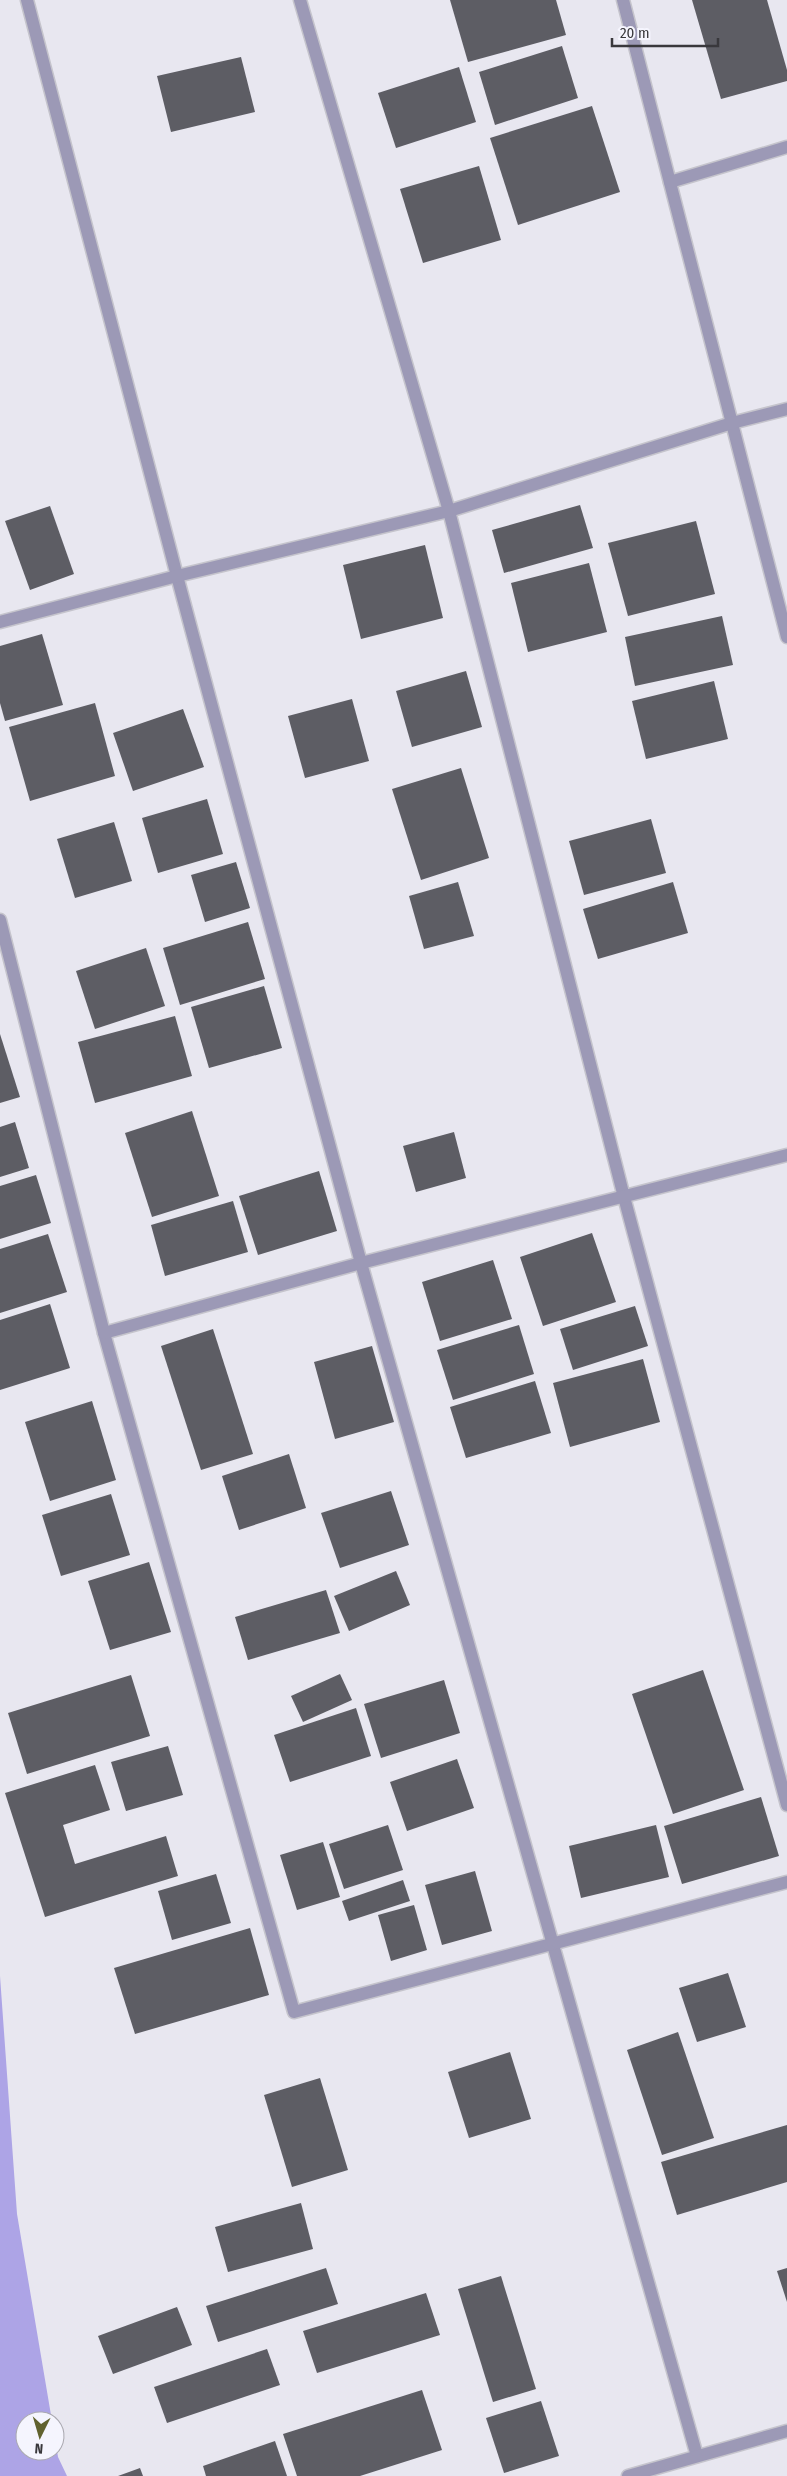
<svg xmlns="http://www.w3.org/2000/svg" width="787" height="2476" font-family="'Fira Sans Condensed',sans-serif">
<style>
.water{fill:#ada4e6}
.building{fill:#5d5d64}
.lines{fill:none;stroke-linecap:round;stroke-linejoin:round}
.minor-casing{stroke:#c5c4cc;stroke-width:15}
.minor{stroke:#9c99b6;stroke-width:12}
</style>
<rect width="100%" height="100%" fill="#e8e7f0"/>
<path class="water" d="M0 1976 17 2214 52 2421H25V2451H55V2438L58 2457 67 2476H0Z"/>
<g class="building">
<path d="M450 0H556L566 35 468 62Z"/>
<path d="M692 0H767L787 70V81L721 99Z"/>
<path d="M562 46 578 98 495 125 479 72Z"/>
<path d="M241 57 255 112 171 132 157 76Z"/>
<path d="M459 67 476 122 396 148 378 93Z"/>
<path d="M592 106 620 192 518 225 490 138Z"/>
<path d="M479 166 501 240 423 263 400 189Z"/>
<path d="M580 505 593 548 504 573 492 530Z"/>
<path d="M50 506 74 574 30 590 5 521Z"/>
<path d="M696 521 715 594 628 616 608 543Z"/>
<path d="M425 545 443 618 361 639 343 565Z"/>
<path d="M589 563 607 632 528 652 511 583Z"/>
<path d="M722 616 733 665 635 686 625 637Z"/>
<path d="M42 634 63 705 5 721 0 703V646Z"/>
<path d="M466 671 482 727 412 747 396 691Z"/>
<path d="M714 681 728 739 646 759 632 701Z"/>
<path d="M352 699 369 761 305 778 288 716Z"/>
<path d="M95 703 115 776 30 801 9 727Z"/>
<path d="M183 709 204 767 133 791 113 733Z"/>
<path d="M461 768 489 858 421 880 392 789Z"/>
<path d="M207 799 223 854 158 873 142 818Z"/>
<path d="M651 819 666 873 584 895 569 841Z"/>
<path d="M114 822 132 881 75 898 57 839Z"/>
<path d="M236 862 250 908 205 922 191 875Z"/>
<path d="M458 882 474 936 424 949 409 896Z"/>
<path d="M673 882 688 933 598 959 583 909Z"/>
<path d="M248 922 265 979 180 1005 163 948Z"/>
<path d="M146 948 165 1006 95 1029 76 971Z"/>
<path d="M264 986 282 1048 209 1068 191 1007Z"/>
<path d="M175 1016 192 1076 95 1103 78 1042Z"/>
<path d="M0 1034 20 1097 0 1103Z"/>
<path d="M192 1111 219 1196 152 1217 125 1133Z"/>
<path d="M15 1122 29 1168 0 1177V1127Z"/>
<path d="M454 1132 466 1178 416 1192 403 1146Z"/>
<path d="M319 1171 337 1231 258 1255 239 1196Z"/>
<path d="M36 1175 51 1223 0 1239V1186Z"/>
<path d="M233 1201 248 1252 165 1276 151 1225Z"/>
<path d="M592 1233 616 1302 543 1326 520 1257Z"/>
<path d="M48 1234 67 1292 0 1313V1249Z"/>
<path d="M493 1260 512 1319 440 1341 422 1282Z"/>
<path d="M50 1304 70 1368 0 1390V1320Z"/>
<path d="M635 1306 648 1346 573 1370 560 1329Z"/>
<path d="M519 1325 534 1374 453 1400 437 1350Z"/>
<path d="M213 1329 253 1454 201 1470 161 1346Z"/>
<path d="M372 1346 394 1422 335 1439 314 1362Z"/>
<path d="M643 1359 660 1422 570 1447 553 1383Z"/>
<path d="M535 1381 551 1433 466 1458 450 1407Z"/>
<path d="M92 1401 116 1480 50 1501 25 1422Z"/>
<path d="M289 1454 306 1508 239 1530 222 1476Z"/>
<path d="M391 1491 409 1545 340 1568 321 1513Z"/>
<path d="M111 1494 130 1555 61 1576 42 1515Z"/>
<path d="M149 1562 171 1632 110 1650 88 1581Z"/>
<path d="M396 1571 410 1605 349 1631 334 1596Z"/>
<path d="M326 1590 340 1633 248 1660 235 1617Z"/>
<path d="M703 1670 744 1790 673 1814 632 1694Z"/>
<path d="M340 1674 352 1700 303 1722 291 1696Z"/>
<path d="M131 1675 150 1736 27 1774 8 1713Z"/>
<path d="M444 1680 460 1733 381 1758 364 1704Z"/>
<path d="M356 1708 371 1756 290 1782 274 1735Z"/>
<path d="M168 1746 183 1795 126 1811 111 1762Z"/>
<path d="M457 1759 474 1808 407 1831 390 1782Z"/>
<path d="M95 1765 110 1810 63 1825 75 1864 166 1836 178 1876 45 1917 5 1793Z"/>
<path d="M761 1797 779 1856 682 1884 664 1826Z"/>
<path d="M388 1825 403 1870 344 1889 329 1844Z"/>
<path d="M656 1825 669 1877 581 1898 569 1846Z"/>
<path d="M323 1842 340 1897 297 1910 280 1855Z"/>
<path d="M475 1871 492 1931 442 1945 425 1885Z"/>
<path d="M216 1874 231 1923 172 1940 158 1891Z"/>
<path d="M403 1880 410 1901 349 1921 342 1901Z"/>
<path d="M414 1905 427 1950 391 1961 378 1915Z"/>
<path d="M250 1928 269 1995 135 2034 114 1968Z"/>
<path d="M728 1973 746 2027 697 2042 679 1988Z"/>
<path d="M678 2032 714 2138 662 2155 627 2050Z"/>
<path d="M510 2052 531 2119 469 2138 448 2072Z"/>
<path d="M320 2078 348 2170 292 2187 264 2095Z"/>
<path d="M787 2125V2182L677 2215 661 2162Z"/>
<path d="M301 2203 313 2249 228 2272 215 2227Z"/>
<path d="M326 2268 338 2304 218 2342 206 2306Z"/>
<path d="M787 2268V2302L777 2271Z"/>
<path d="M501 2276 536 2389 493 2402 458 2289Z"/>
<path d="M426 2293 440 2335 317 2373 303 2331Z"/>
<path d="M177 2307 192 2345 113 2374 98 2336Z"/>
<path d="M267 2349 280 2385 167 2423 154 2387Z"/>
<path d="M422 2390 442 2450 360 2476H297L283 2434Z"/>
<path d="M541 2401 559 2456 504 2473 486 2418Z"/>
<path d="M275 2441 287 2476H206L203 2466Z"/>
<path d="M140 2468 143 2476H118Z"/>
</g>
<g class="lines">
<g class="minor-casing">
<g id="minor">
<path d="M27 0 177 576 361 1263 697 2456"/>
<path d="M300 0 449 511 624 1197 787 1805"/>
<path d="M623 0 787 637"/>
<path d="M670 182 787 147"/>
<path d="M0 622 177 576 449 511 732 423 787 409"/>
<path d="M0 920 104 1333 294 2012 787 1882"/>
<path d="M104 1333 361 1263 787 1155"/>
<path d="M628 2476 787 2431"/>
</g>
</g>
<use href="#minor" class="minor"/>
</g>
<g transform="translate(40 2436) rotate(185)"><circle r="24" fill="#f5f5fe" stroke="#aaa9b0"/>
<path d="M0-4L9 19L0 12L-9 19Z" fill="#61622f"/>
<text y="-8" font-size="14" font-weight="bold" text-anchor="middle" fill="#39383c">N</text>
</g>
<path d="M612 38v8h106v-8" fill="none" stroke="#39383c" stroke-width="2.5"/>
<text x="620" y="38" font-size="15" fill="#39383c" stroke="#f5f5fe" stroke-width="4" paint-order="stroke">20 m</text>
</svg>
